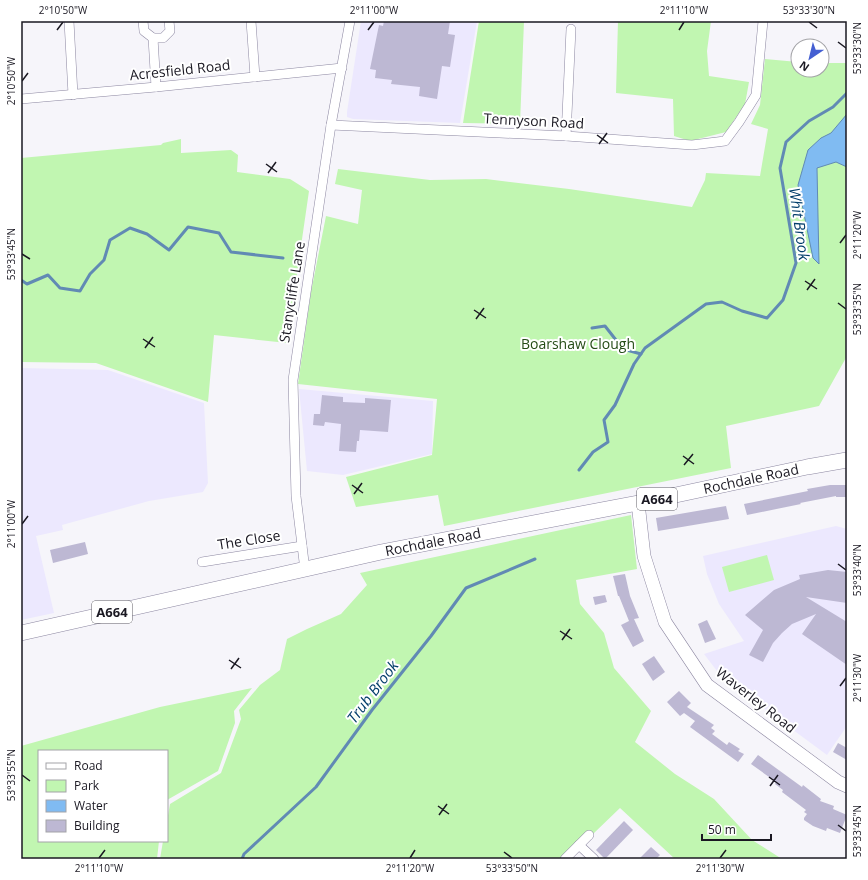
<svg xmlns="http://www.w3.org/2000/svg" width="868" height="880" font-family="'Open Sans',sans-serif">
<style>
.built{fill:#ece8fe}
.green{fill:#c1f6b1}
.water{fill:#80bbf2;stroke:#618ab4}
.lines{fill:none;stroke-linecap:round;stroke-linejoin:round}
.stream{stroke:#618ab4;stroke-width:3}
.building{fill:#bdb8d3}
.street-casing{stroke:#8c87a1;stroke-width:10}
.secondary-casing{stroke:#8c87a1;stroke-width:14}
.primary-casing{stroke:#8c87a1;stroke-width:16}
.street{stroke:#fff;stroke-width:9}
.secondary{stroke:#fff;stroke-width:13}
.primary{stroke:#fff;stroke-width:15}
.ticks{fill:none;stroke:#1a1822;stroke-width:1.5}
.labels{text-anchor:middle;stroke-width:4;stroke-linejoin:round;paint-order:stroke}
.shield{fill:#fff;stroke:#5f5d64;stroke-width:1}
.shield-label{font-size:13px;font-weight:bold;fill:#1a1822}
.street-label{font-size:14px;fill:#1a1822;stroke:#fff}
.park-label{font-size:14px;fill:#254c17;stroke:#fff}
.water-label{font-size:15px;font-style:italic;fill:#033e6a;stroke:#fff}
.neatline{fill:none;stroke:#1a1822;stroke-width:1.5}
.ticks-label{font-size:10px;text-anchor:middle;fill:#1a1822}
</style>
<rect width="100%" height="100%" fill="#f6f5fa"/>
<g class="built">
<path d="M361 21H477L460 123 353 119 347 117V112Z"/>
<path d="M21 368 108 370 204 403 208 483 203 492 149 501 62 525 63 530 36 536 54 613 21 620Z"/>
<path d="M299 389 433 401 432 454 343 475 307 471Z"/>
<path d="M836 526 847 529V726L827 755 735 687 717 671 704 654 744 641 719 604 707 574 703 556Z"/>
</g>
<g class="green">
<path d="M479 21H524L520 124 463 123Z"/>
<path d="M618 21H711L707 51 709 76 749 82 745 104 726 132 690 141 674 136 673 99 616 93Z"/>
<path d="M765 59 798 62V70H822V63H847V356L819 406 726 426 731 468 444 526 438 495 356 507 346 477 432 455 437 399 298 384 311 292 326 216 358 224 362 190 335 184 338 169 430 180 486 179 569 189 692 207 705 180 706 173 760 176 768 129 751 124 760 105Z"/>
<path d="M181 139V153L231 150 238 155 237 172 290 179 309 191 287 343 214 335 208 402 96 363 21 362V158L161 145 163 143Z"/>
<path d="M631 515 637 569 576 580 580 604 604 633 614 668 651 711 635 742 675 774 714 799 752 840 782 859H675L620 808 567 859H160L163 841H167V821L170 804 221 773 241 719 239 710 260 685 280 670 287 639 307 629 341 614 367 585 360 573Z"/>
<path d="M767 555 774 580 729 592 722 567Z"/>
<path d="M252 688 234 711 235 723 218 771 167 800V751H39V841H159L157 859H21V746L160 707Z"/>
</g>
<path class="water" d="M847 114V167L836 162 817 168 819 264 813 258 798 185 808 150 821 138 831 133Z"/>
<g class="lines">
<g class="stream">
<path d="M21 280 27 284 48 275 60 288 80 291 90 274 104 260 110 240 130 228 147 234 169 250 188 227 219 233 231 252 283 258"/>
<path d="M592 328 605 326 623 349 641 354"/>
<path d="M579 470 593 452 608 442 604 420 615 405 634 364 645 348 706 304 722 302 742 311 767 318 783 300 796 263 780 168 786 142 809 121 833 107 847 93"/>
<path d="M242 859 244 854 316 787 372 710 431 636 466 588 535 559"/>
</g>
</g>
<g class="building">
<path d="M384 21H450L448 34 455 35 450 67 442 66 437 99 419 96 420 87 391 84 392 80 375 78 376 70 370 69 379 25 383 26Z"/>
<path d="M322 395 343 397V402L365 403V398L391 400 388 432 360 430 359 441H357L356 452 339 451 341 424 325 422 324 426 313 425 314 414H320Z"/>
<path d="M830 485H847V497H836V496L800 503 801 504 747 515 744 504 808 491 807 489Z"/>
<path d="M726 506 729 519 658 531 656 518Z"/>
<path d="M85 542 88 554 53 563 50 550Z"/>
<path d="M828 570 847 572V603L806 597 847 622V665L802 634 816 614 792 624 782 633 773 643 763 662 749 655 763 630 745 615 774 590 800 579 799 575Z"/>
<path d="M625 574 630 596 639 618 634 619 644 641 633 647 621 625 629 621 619 596H618L613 576Z"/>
<path d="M605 595 607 602 595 605 593 597Z"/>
<path d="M707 620 716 639 705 643 698 624Z"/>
<path d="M654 656 665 672 653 681 642 664Z"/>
<path d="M679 691 691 703 687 707 714 725 711 728 715 731 712 734 727 745 729 742 740 749 738 751 744 754 738 762 690 727 695 721 684 713 680 716 667 702Z"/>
<path d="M838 743 847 748V760L833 752Z"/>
<path d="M758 755 802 787 803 785 821 799 820 801 834 806 833 809 847 815 840 833 827 828 826 831 813 826 804 820V818L807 814 804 812 806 810 782 792 783 790 775 784 776 782 751 764Z"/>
<path d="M624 821 633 830 605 859 596 850Z"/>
<path d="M651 847 660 855 656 859H639Z"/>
</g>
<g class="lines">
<g class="street-casing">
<g id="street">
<path d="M69 21 73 95"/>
<path d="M143 21 144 31 153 38H163L170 31 169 21"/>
<path d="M251 21 255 77"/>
<path d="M153 38 156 87"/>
<path d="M21 99 156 87 342 68"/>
<path d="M331 125 566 136 692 145 725 141 739 122 756 95 763 21"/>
<path d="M566 136 571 29"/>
<path d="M202 562 302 546"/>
<path d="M305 570 296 496 293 380 331 125 350 21"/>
<path d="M579 845 594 859"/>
<path d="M565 859 589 835"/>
</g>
</g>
<g class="secondary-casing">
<path id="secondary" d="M638 503 644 556 665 622 707 685 838 782 847 786"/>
</g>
<g class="primary-casing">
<path id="primary" d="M21 633 381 552 638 503 807 467 847 460"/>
</g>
<use href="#street" class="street"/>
<use href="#secondary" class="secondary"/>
<use href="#primary" class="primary"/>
</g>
<path class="ticks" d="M809 22 817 28M57 30 63 22M368 30 374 22M679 30 684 22M838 42 846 48M22 81 28 73M597 135 608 143M599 144 607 133M266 164 277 172M268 173 276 162M840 243 846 235M22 254 30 259M805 281 817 289M807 290 815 279M838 303 846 309M474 310 486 318M476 319 484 308M143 339 155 347M145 348 153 337M683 456 694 464M684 465 693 454M352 485 363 493M354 494 362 483M22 524 28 516M838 564 846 570M560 631 572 639M562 640 570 629M229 660 241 668M231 669 239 658M840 686 846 678M22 775 30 781M769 777 780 785M770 786 778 775M438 806 449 814M439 815 447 804M838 825 846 831M504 852 512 858M99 858 105 850M410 858 415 850M720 858 726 850"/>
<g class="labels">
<g class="shield">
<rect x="637" y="488" width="40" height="22" rx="3"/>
<rect x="92" y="601" width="40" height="22" rx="3"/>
</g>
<g class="shield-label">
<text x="657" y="504">A664</text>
<text x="112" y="617">A664</text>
</g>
<g class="street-label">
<text transform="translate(180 70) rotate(-6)" y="5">Acresfield Road</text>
<text transform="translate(534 121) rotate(3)" y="5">Tennyson Road</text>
<text transform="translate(292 292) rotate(-81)" y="5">Stanycliffe Lane</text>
<text transform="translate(751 479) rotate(-12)" y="5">Rochdale Road</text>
<text transform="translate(249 540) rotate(-9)" y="5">The Close</text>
<text transform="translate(433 542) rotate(-11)" y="5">Rochdale Road</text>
<text transform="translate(756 700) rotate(38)" y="5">Waverley Road</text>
</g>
<g class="park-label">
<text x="578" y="349">Boarshaw Clough</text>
</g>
<g class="water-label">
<text transform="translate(799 224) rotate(82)" y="5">Whit Brook</text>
<text transform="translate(373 692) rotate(-53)" y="5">Trub Brook</text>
</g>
</g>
<rect width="868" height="880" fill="none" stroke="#ffffff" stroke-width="44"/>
<rect x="38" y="750" width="130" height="92" fill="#ffffff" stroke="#a3a3a7"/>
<rect x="46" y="763" width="20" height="6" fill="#ffffff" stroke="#a3a3a7"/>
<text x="74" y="770" font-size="12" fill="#1a1822">Road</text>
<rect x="46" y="780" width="20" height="12" fill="#c1f6b1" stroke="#a3a3a7"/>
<text x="74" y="790" font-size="12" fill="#1a1822">Park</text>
<rect x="46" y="800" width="20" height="12" fill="#80bbf2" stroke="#a3a3a7"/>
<text x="74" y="810" font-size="12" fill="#1a1822">Water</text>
<rect x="46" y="820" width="20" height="12" fill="#bdb8d3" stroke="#a3a3a7"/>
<text x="74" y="830" font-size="12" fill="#1a1822">Building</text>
<g transform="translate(810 58) rotate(215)"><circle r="19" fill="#ffffff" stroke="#a3a3a7"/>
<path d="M0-3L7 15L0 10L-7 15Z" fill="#445fd2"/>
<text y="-6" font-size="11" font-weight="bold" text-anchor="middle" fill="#1a1822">N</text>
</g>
<path d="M702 834v6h69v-6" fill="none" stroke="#1a1822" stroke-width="2"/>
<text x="708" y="834" font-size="12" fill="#1a1822" stroke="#ffffff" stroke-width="3" paint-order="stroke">50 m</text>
<rect x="22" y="22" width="824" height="836" class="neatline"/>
<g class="ticks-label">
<text x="63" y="14">2°10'50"W</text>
<text x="374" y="14">2°11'00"W</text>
<text x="684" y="14">2°11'10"W</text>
<text x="809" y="14">53°33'30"N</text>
<text transform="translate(857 48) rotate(-90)" y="4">53°33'30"N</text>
<text transform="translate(11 81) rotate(-90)" y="4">2°10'50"W</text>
<text transform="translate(857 235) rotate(-90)" y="4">2°11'20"W</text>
<text transform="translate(11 254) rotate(-90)" y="4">53°33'45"N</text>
<text transform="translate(857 309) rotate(-90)" y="4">53°33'35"N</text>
<text transform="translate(11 524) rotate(-90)" y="4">2°11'00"W</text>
<text transform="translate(857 570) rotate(-90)" y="4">53°33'40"N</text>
<text transform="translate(857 678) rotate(-90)" y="4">2°11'30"W</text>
<text transform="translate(11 775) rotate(-90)" y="4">53°33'55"N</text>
<text transform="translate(857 831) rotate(-90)" y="4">53°33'45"N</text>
<text x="99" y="872">2°11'10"W</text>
<text x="410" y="872">2°11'20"W</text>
<text x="512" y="872">53°33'50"N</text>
<text x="720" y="872">2°11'30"W</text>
</g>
</svg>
